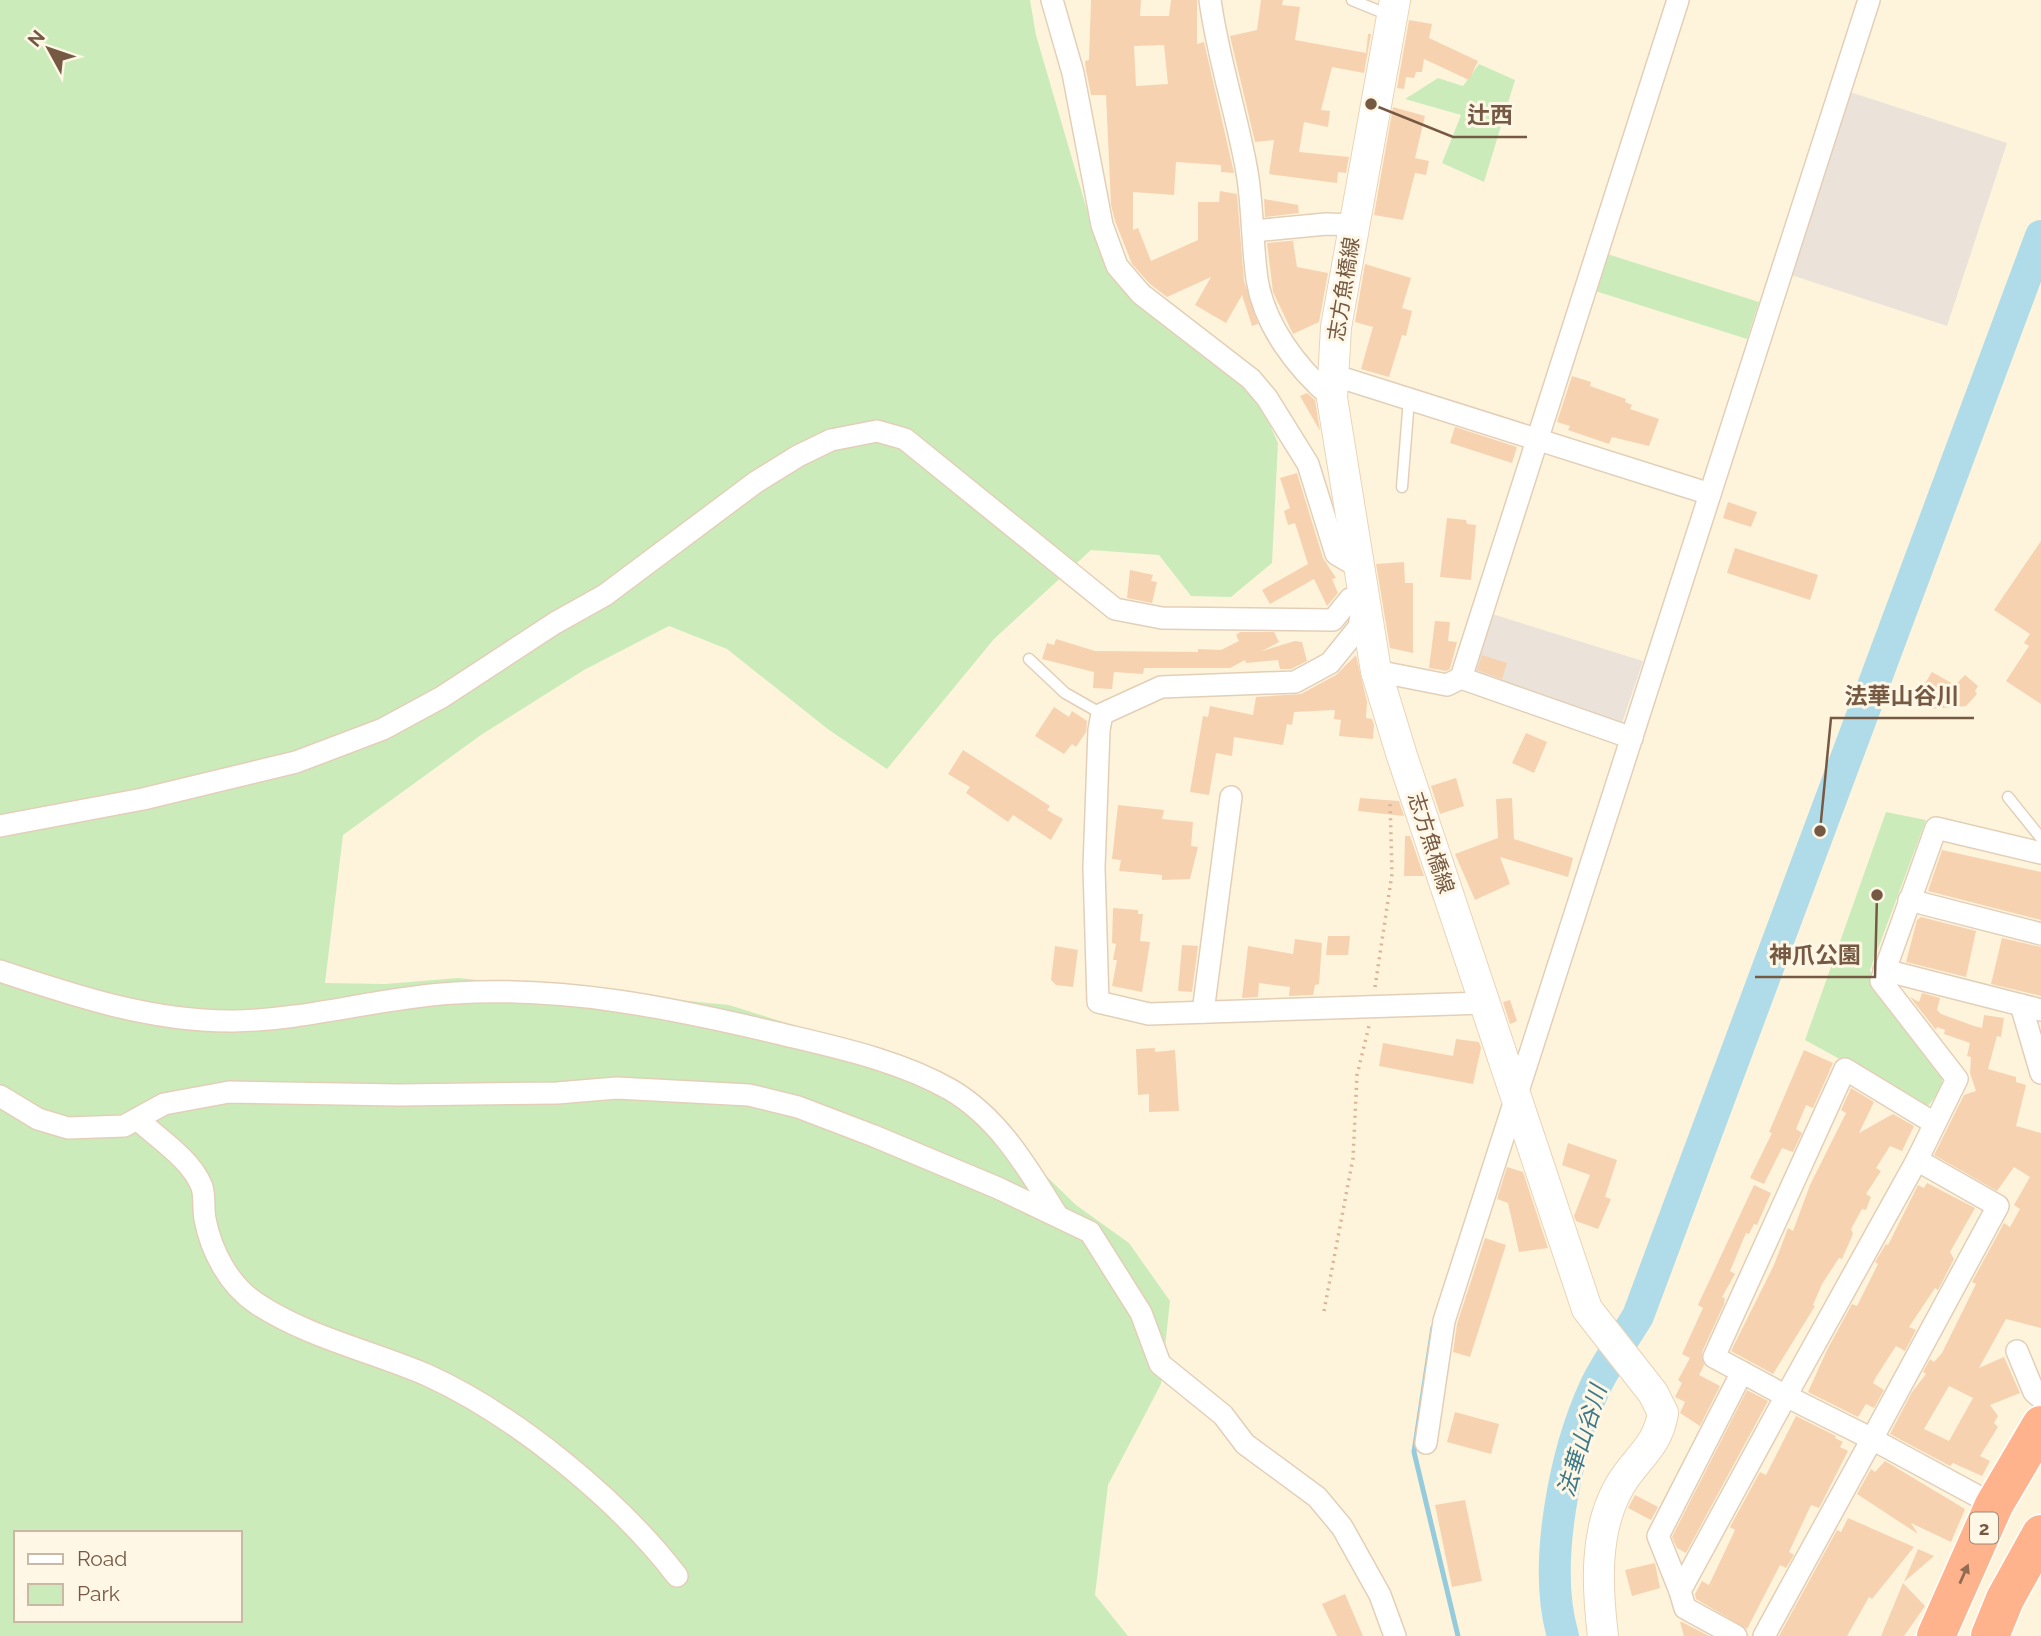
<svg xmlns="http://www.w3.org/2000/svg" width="2041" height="1636" font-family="Raleway,'Noto Sans JP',sans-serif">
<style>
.industrial{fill:#ebe3da}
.green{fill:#cbecba;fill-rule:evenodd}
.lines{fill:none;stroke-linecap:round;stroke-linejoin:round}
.stream{stroke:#95cbdb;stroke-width:5}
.river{stroke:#b0dce9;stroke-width:32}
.building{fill:#f6d2b1;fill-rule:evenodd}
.lane-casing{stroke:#e3cfb8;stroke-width:13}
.street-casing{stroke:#e3cfb8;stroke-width:24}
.secondary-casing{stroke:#ead3b7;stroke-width:32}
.highway-casing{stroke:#fff;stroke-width:41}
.path{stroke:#dab595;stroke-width:3.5;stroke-dasharray:2 5;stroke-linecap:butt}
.lane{stroke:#fff;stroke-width:10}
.street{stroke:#fff;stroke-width:21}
.secondary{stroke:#fff;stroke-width:30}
.highway{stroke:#ffb38d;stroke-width:38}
.oneway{fill:#916b52}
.labels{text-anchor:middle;stroke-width:6;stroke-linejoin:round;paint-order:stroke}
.shield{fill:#fff7e5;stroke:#9e8874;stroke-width:2}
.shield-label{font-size:19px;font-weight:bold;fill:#755943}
.street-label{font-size:21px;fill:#755943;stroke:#fff7e5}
.water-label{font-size:23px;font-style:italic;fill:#3c788b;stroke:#fff7e5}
.leader{fill:none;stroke:#755943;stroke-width:2.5}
.callout-dot{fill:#755943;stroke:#fff7e5;stroke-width:2.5}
.callout-label{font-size:23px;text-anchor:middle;font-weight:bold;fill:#755943;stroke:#fff7e5;stroke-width:6;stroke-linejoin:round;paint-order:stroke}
</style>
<rect width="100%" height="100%" fill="#fef4dc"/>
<g class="industrial">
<path d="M1847 91 2007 143 1947 326 1788 274Z"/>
<path d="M1489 613 1643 661 1621 726 1470 670Z"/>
</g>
<g class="green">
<path d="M0 0H1030L1036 35 1098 248 1137 301 1258 398 1278 443 1272 563 1231 597 1191 596 1159 555 1091 550 994 639 887 769 829 730 727 649 669 626 584 670 481 735 343 835 325 983 385 984 458 978 729 1005 904 1060 1041 1171 1076 1205 1129 1243 1170 1301 1161 1384 1108 1485 1095 1595 1128 1636H0ZM16 1533H240V1620H16Z"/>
<path d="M1479 64 1515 80 1484 182 1442 163 1461 115 1405 99 1438 78 1463 86Z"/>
<path d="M1604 253 1759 302 1747 339 1592 290Z"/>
<path d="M1886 812 1926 820 1870 970 1879 994 1942 1072V1089L1927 1107 1805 1040Z"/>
</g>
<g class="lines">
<path class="stream" d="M1433 1327 1414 1452 1458 1636"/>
<path class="river" d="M1563 1636C1542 1566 1565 1451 1596 1385 1608 1361 1624 1339 1638 1316L2041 236"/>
</g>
<g class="building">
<path d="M1091 0H1141L1140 16H1169L1171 0H1197V44L1204 42 1234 173 1221 172V165L1176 162 1174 195 1133 192V230L1138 228 1151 261 1198 240V202H1219L1220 191 1237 194 1244 281 1258 324 1252 326 1242 295 1226 323 1195 305 1211 277 1167 297 1150 284 1132 264 1115 221 1111 205 1106 95H1091L1086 70 1085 61 1089 60ZM1164 45 1168 84 1136 86 1134 46Z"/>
<path d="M1261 0H1283L1282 5 1300 7 1295 40 1366 53 1368 34H1371L1364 73 1332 67 1321 110 1330 111 1328 127 1304 122 1299 152 1349 157 1346 173 1338 172 1337 183 1269 174 1274 140 1255 142 1230 36 1257 30Z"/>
<path d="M1409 20 1432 24 1429 38 1478 61 1469 80 1424 59 1422 72H1416L1414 78 1406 77 1404 89 1397 88Z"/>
<path d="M1393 107 1425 116 1415 158 1429 161 1426 175 1415 173 1403 220 1374 215Z"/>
<path d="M1264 199 1298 205 1299 213 1265 217Z"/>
<path d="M1299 240 1293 241 1297 267 1328 273 1319 322 1293 334 1273 292 1267 243Z"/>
<path d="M1365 264 1411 278 1402 308 1412 311 1406 336 1402 335 1389 377 1361 369 1373 327 1355 322Z"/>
<path d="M1572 376 1591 382 1590 386 1626 399 1625 402 1632 405 1630 409 1659 419 1649 446 1612 437 1609 444 1568 430 1570 426 1557 422Z"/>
<path d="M1307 393 1315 400 1320 431 1300 396Z"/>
<path d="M1455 427 1517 447 1512 463 1450 443Z"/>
<path d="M1297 473 1323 558 1336 578 1332 579 1338 593 1327 606 1314 579 1270 604 1262 590 1308 564 1295 523 1288 525 1284 511 1290 508 1280 478Z"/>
<path d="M1728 502 1757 512 1751 527 1723 518Z"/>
<path d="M1447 518 1466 520 1467 524 1476 525 1471 580 1440 577Z"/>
<path d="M2041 541V704L2006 681 2029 646 2024 643 2030 634 1994 610Z"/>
<path d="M1735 548 1818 575 1810 600 1727 573Z"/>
<path d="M1404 562 1405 583H1413V653L1390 648 1376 564Z"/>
<path d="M1130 570 1153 575 1151 581 1157 582 1152 603 1127 598Z"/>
<path d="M1435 621 1450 622 1448 641 1457 642 1450 669 1446 671 1429 668Z"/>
<path d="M1240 632H1274L1279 642 1262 651 1295 641 1302 642 1307 661 1291 669H1280L1278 660 1246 663 1245 660 1230 668H1144L1143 674 1114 672 1112 689 1093 688 1094 672 1042 659 1047 643 1054 645 1056 639 1095 651 1198 652V649L1221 650 1239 641 1236 635Z"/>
<path d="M1356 655 1367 702 1366 718 1372 719 1374 725 1373 739 1339 736 1341 720 1334 719 1335 710 1294 712 1292 725 1287 724 1283 745 1234 737 1232 756 1216 753 1209 795 1190 792 1203 716 1208 717 1210 706 1253 715 1256 697 1301 694 1336 675Z"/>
<path d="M1482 655 1507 663 1502 679 1477 670Z"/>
<path d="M1932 672 1955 685 1965 675 1978 686 1975 691 1977 694 1966 706 1929 709 1928 699 1919 693Z"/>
<path d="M1054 707 1069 717 1072 711 1087 721 1086 732 1076 747 1072 744 1064 754 1035 736Z"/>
<path d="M1526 733 1547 742 1534 773 1512 763Z"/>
<path d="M963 750 1050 806 1047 810 1063 819 1051 840 1013 815 1008 822 966 793 970 787 948 774Z"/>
<path d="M1456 778 1464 806 1440 814 1431 786Z"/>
<path d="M1360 798 1399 801 1404 816 1358 811Z"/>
<path d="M1512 798 1514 839 1573 858 1568 877 1500 857 1510 884 1475 900 1455 854 1498 838 1496 799Z"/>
<path d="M1118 805 1164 810 1162 819 1193 822 1191 846 1198 847 1190 879 1162 880V875L1119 871 1121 860 1112 859Z"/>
<path d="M1405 836H1410L1424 876H1404Z"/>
<path d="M1942 850 2041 872V920L1928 891Z"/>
<path d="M1113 908 1138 910V914H1143L1140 941 1150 942 1142 992 1112 986 1117 960H1113L1116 944 1112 943Z"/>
<path d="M1921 917 1976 931 1966 977 1906 962 1917 920Z"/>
<path d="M1328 936H1350L1348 955H1326Z"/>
<path d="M2002 938 2041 947V996L1991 984Z"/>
<path d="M1295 939 1322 943 1319 984 1315 985 1313 995 1289 996 1290 987 1259 983 1258 997 1242 998 1248 946 1293 954Z"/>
<path d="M1182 945 1198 946 1192 992 1178 991Z"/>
<path d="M1055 946 1078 950 1073 987 1056 985 1051 980Z"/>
<path d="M1922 993 1940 998 1937 1010 1941 1014 1974 1026 1982 1028 1984 1015 2004 1018 2001 1037 1997 1036 1988 1069 2016 1077V1082L2026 1085 2016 1126 2041 1133V1328L2006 1319 1979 1368 2004 1357 2020 1393 1990 1405 1998 1416 1994 1423 1998 1427 1980 1456 1990 1461 1982 1476 1953 1463 1950 1466 1890 1434 1912 1392 1926 1374 1923 1372 1930 1359 1934 1362 1942 1353 1976 1284 1972 1282 2004 1223 2010 1227 2020 1209 2014 1205 2030 1177 2014 1167 1997 1191 1934 1155 1964 1095 1976 1091 1970 1073 1971 1057 1967 1056 1970 1043 1944 1034 1945 1030 1937 1027 1936 1030 1910 997 1919 1002ZM1949 1386 1973 1398 1949 1441 1924 1429Z"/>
<path d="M1510 1000 1517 1021 1510 1024 1503 1002Z"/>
<path d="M1456 1039 1479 1042 1481 1048 1473 1084 1379 1066 1383 1043 1453 1056Z"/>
<path d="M1155 1048V1052L1175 1050 1179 1111 1149 1112V1094L1138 1095 1136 1049Z"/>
<path d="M1804 1050 1833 1063 1813 1108 1806 1105 1796 1129 1802 1133 1793 1152 1782 1148 1764 1184 1750 1178 1772 1133 1769 1132Z"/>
<path d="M1851 1088 1874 1102 1859 1133 1893 1114 1914 1126 1902 1151 1890 1146 1876 1168 1881 1171 1866 1194 1871 1197 1866 1210 1862 1209 1851 1229 1853 1234 1842 1259 1839 1258 1822 1284 1813 1305 1815 1306 1773 1374 1731 1351 1774 1265 1788 1228 1793 1231 1810 1185 1846 1113 1841 1110Z"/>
<path d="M1568 1143 1617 1160 1605 1197 1611 1199 1598 1229 1576 1221 1574 1216 1590 1175 1562 1165Z"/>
<path d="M1507 1167 1523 1172 1548 1248 1519 1252 1508 1203 1497 1199Z"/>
<path d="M1927 1183 1975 1208 1950 1252 1954 1259 1938 1290 1935 1288 1909 1327 1916 1330 1905 1351 1896 1346 1876 1377 1873 1383 1884 1390 1874 1408 1866 1404 1858 1417 1808 1392 1827 1350 1852 1304 1857 1306 1878 1264 1875 1262 1886 1244 1888 1245 1918 1185 1924 1188Z"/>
<path d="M1754 1185 1771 1193 1757 1225 1754 1224 1749 1234 1746 1233 1730 1271 1735 1274 1722 1297 1725 1298 1724 1304 1702 1352 1704 1365 1699 1375 1720 1386 1700 1426 1680 1413 1685 1402 1675 1397 1682 1383 1678 1380 1690 1358 1682 1354 1703 1308 1698 1305Z"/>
<path d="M1485 1238 1506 1245 1470 1357 1453 1352 1457 1324Z"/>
<path d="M1747 1390 1768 1401 1686 1553 1677 1548 1672 1537Z"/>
<path d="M1455 1412 1499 1424 1491 1454 1447 1442Z"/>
<path d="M1796 1416 1836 1436 1835 1438 1843 1442 1840 1447 1848 1451 1819 1508 1811 1505 1789 1552 1794 1555 1786 1568 1780 1565 1747 1629 1696 1599 1695 1594 1702 1581 1709 1585 1735 1530 1730 1527 1760 1472 1766 1475Z"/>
<path d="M1885 1461 1965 1509 1951 1542 1911 1523 1918 1534 1857 1494 1871 1469 1875 1472Z"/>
<path d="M1635 1495 1658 1507 1651 1520 1628 1508Z"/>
<path d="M1465 1500 1482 1581 1452 1587 1435 1505Z"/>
<path d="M1848 1518 1914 1547 1872 1599 1869 1597 1847 1636H1779L1837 1530 1841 1532Z"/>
<path d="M1918 1549 1934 1556 1904 1582Z"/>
<path d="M1655 1563 1660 1588 1632 1596 1625 1570Z"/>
<path d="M1903 1583 1925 1606 1904 1636H1881Z"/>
<path d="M1345 1594 1363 1636H1337L1322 1604Z"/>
<path d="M1680 1622H1682L1709 1636H1684Z"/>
</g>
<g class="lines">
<g class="lane-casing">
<g id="lane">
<path d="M1352 0 1389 15"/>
<path d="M1402 487 1409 399"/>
<path d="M1029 659 1065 693 1102 714"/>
<path d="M2008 797 2041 838"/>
</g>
</g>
<g class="street-casing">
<g id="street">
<path d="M1052 0 1073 73 1102 225 1117 266 1141 294 1251 379 1267 398 1308 464 1336 554 1360 568"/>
<path d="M1210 0C1218 59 1237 114 1247 172 1253 207 1252 244 1257 279 1264 325 1297 368 1332 398"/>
<path d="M1253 231 1326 224 1355 225"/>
<path d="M1333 375 1710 494"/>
<path d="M1376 671 1447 685 1461 678 1678 0"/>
<path d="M1461 678 1632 738"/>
<path d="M0 826 143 799 296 762 383 729 442 697 555 623 605 595 756 482 798 456 831 440 877 431 905 439 1115 609 1162 618 1333 620 1350 599 1364 598 1359 627 1330 663 1295 682 1161 687 1102 714 1099 730 1094 868 1098 1002 1149 1014 1484 1003"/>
<path d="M1909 900 2041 934"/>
<path d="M1884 970 2041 1010"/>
<path d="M0 971C75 996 153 1022 234 1021 308 1020 381 997 455 993 565 986 671 1008 777 1033 835 1047 899 1060 951 1090 1000 1119 1028 1169 1057 1215"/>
<path d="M2021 1005 2041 1073"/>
<path d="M1203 1012 1231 797"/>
<path d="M0 1096 38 1119 68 1128 124 1126 164 1104 229 1092 399 1095 557 1093 617 1088 749 1095 798 1107 874 1136 998 1188 1090 1232 1141 1313 1160 1364 1223 1415 1245 1444 1317 1497 1342 1527 1380 1595 1395 1636"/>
<path d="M137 1119C158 1138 192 1160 202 1187 205 1197 203 1209 205 1219 211 1251 229 1285 256 1303 307 1337 371 1351 427 1375 515 1415 618 1499 677 1576"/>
<path d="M1934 1123 1845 1069 1714 1357 1786 1396 1917 1160 1957 1079 1881 981 1936 828 2041 853"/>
<path d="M2017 1351 2034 1392 2041 1398"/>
<path d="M1426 1443 1444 1321 1869 0"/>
<path d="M1680 1591 1658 1536 1742 1372"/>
<path d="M1736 1636 1685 1608 1680 1591 1786 1396 1872 1439 1998 1206 1917 1160"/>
<path d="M1764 1636 1872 1439 1994 1505"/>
</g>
</g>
<g class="secondary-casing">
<path id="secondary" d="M1395 0 1336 327 1332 398 1376 671 1402 756 1587 1309 1653 1393 1663 1413C1657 1449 1635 1458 1619 1487 1594 1531 1597 1587 1603 1636"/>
</g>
<g class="highway-casing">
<g id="highway">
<path d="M1936 1636 1994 1505 2041 1425"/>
<path d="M1990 1636 2005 1599 2041 1534"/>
</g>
</g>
<g class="path">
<path d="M1375 987 1392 874 1390 800"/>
<path d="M1324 1311 1353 1158 1357 1075 1369 1026"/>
</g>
<use href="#lane" class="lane"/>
<use href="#street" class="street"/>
<use href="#secondary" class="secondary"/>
<use href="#highway" class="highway"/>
</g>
<defs><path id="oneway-solid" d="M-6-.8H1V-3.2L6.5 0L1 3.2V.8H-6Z" transform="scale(1.75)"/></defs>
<use class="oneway" href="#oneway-solid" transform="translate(1964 1574) rotate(-66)"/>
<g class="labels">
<rect class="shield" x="1970" y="1512.5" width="28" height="31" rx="5"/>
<g class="shield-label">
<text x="1984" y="1535">2</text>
</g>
<g class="street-label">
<text transform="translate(1344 289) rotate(-81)" y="7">志方魚橋線</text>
<text transform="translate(1431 843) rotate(72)" y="7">志方魚橋線</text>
</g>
<g class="water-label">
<text transform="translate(1582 1441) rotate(-73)" y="8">法華山谷川</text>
</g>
</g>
<path class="leader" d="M1371 104L1453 137H1527M1820 831L1831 718H1974M1877 895L1875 977H1755"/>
<g class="callout-dot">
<circle cx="1371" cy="104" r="7"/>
<circle cx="1820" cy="831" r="7"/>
<circle cx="1877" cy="895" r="7"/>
</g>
<g class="callout-label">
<text x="1490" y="123">辻西</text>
<text x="1902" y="704">法華山谷川</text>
<text x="1815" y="963">神爪公園</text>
</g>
<rect x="14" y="1531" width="228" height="91" fill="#fff7e5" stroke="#c8b8a4" stroke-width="2"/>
<rect x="28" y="1554" width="35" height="10" fill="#ffffff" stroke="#c8b8a4" stroke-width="2"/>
<text x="77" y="1566" font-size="21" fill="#755943">Road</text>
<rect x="28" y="1584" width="35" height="21" fill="#cbecba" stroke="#c8b8a4" stroke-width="2"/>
<text x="77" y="1601" font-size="21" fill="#755943">Park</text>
<g transform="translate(49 49) rotate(310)" stroke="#fff7e5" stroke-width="5" paint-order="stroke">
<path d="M0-5L12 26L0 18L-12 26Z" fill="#755943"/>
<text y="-10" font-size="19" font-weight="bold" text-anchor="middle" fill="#755943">N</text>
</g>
</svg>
